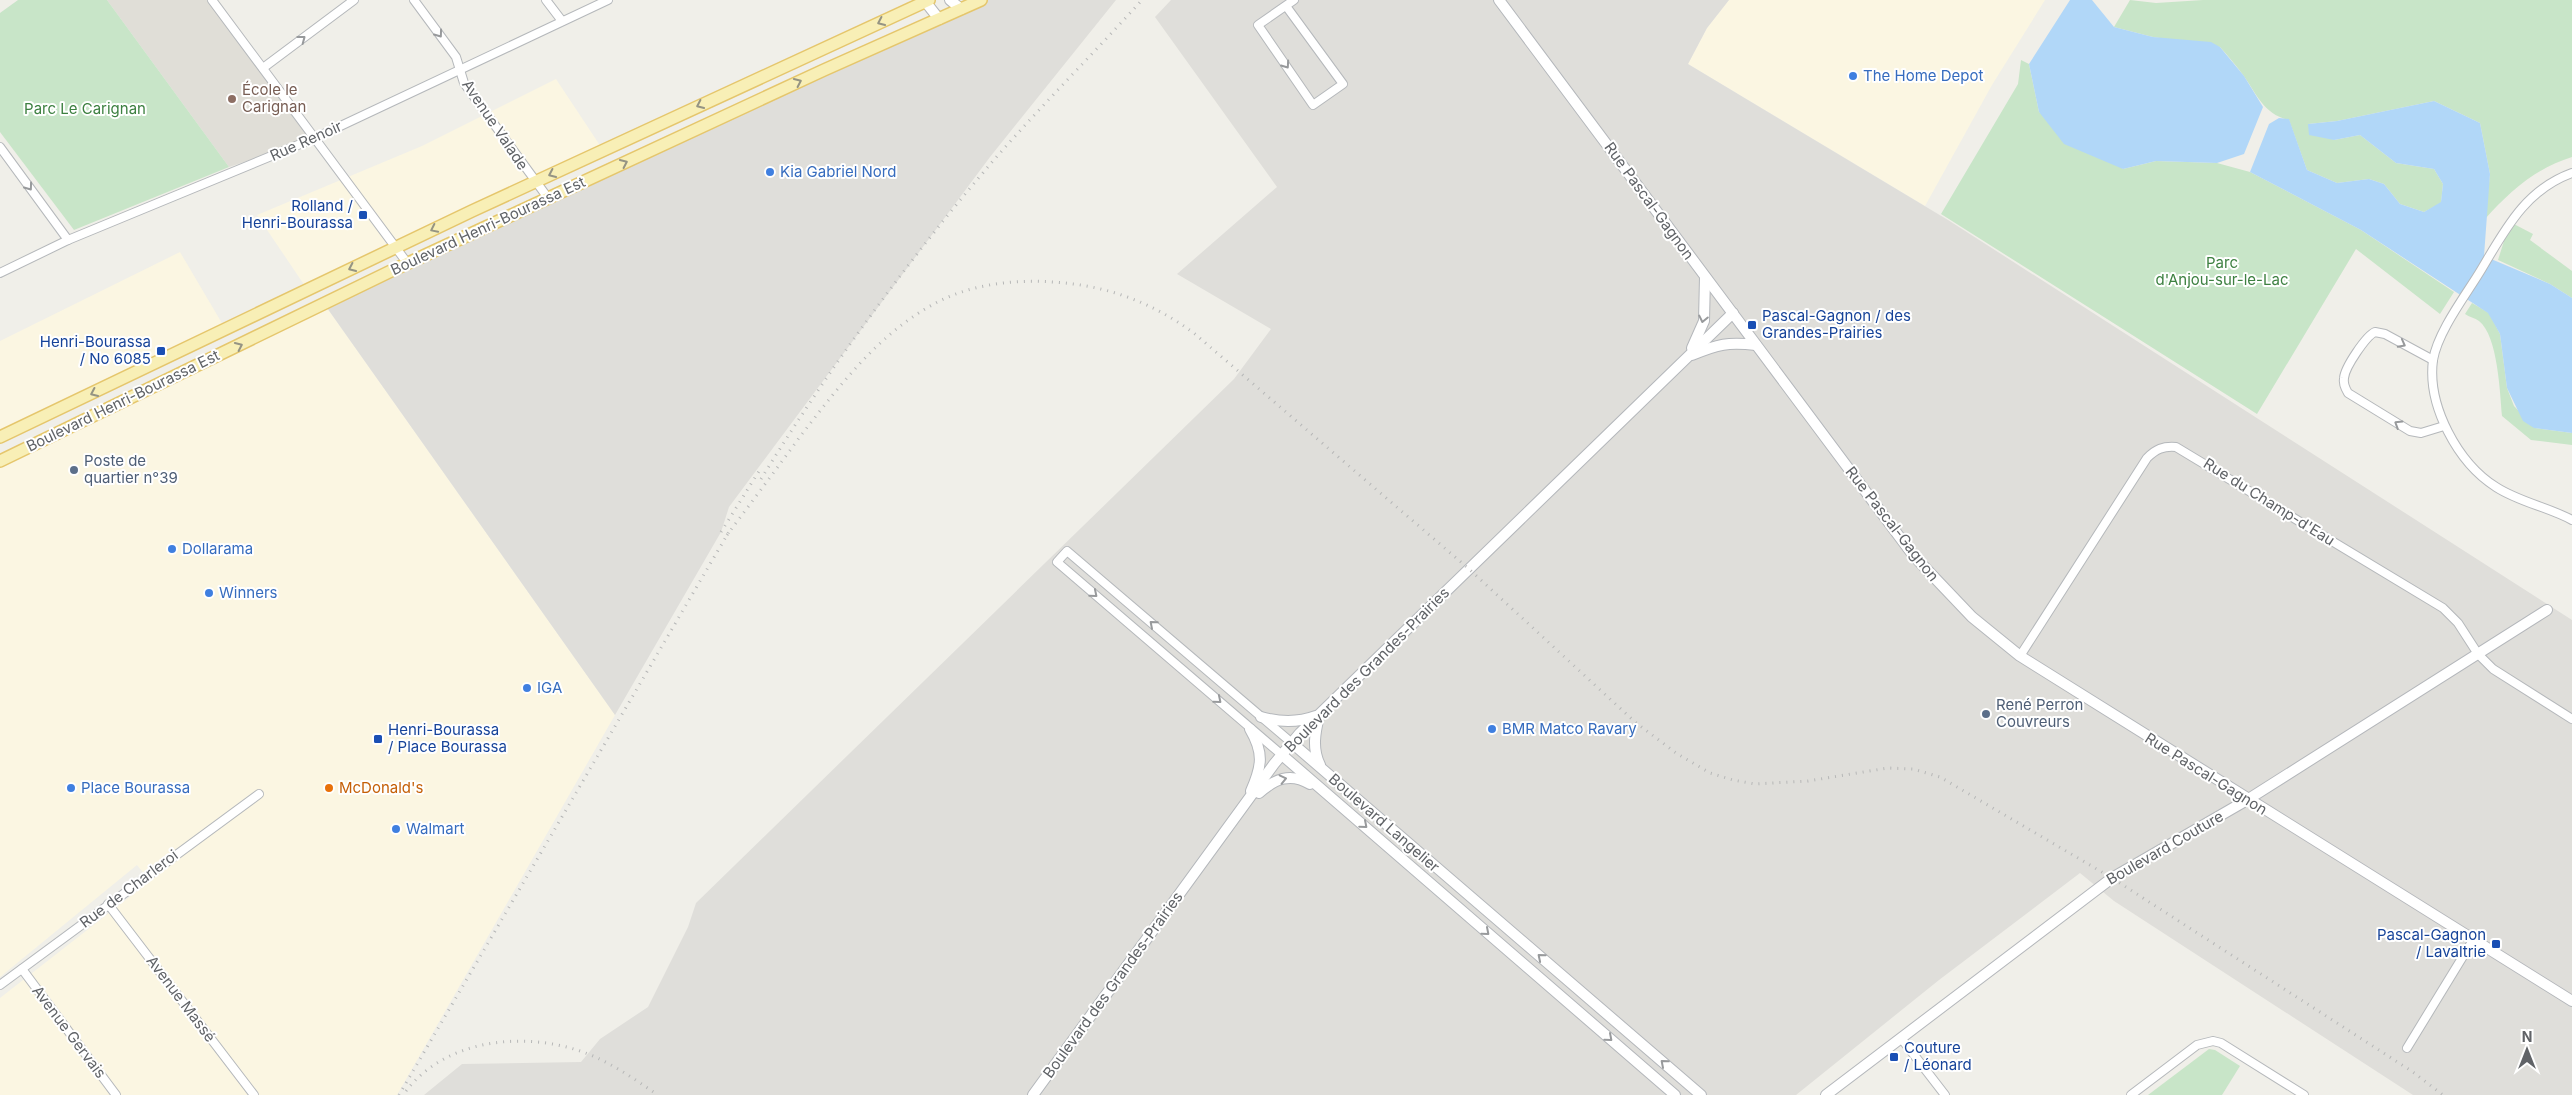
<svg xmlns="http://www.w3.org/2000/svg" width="2572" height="1095" font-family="Inter,sans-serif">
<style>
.commercial{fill:#fbf6e2}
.industrial{fill:#dfdeda}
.education{fill:#e0ded7}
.green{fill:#c8e5c8}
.water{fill:#b1d7f8}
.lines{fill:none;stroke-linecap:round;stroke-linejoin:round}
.street-casing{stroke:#b5b8bb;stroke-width:10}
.secondary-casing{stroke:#b4b7bb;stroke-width:12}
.primary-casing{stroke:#e5c66c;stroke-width:14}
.street{stroke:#fff;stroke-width:8}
.secondary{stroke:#fff;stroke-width:10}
.primary{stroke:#f8efb6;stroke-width:11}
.rail{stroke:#b6b7b7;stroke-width:3;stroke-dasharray:1 6;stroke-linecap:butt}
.oneway{stroke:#959483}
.oneway2{stroke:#989a9c}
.shop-dot{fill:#3f7fe0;stroke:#fff;stroke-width:2}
.education-dot{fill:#8d6e63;stroke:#fff;stroke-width:2}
.transit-dot{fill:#1a4fb4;stroke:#fff;stroke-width:2}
.service-dot{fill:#5c6f8a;stroke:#fff;stroke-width:2}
.food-dot{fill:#e8710a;stroke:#fff;stroke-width:2}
.labels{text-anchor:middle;stroke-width:4;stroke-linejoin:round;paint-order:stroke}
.shop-label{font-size:15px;fill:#366cbe;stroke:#fff;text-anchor:start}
.education-label{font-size:15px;fill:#785e54;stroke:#fff;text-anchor:start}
.park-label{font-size:15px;fill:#3d8041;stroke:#fff}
.street-label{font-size:15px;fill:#606367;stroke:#fff}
.transit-label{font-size:15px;fill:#164399;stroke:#fff;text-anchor:end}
.service-label{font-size:15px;fill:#4e5e75;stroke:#fff;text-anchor:start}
.food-label{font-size:15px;fill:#c56008;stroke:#fff;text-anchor:start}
</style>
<rect width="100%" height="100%" fill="#f0efe9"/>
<g class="commercial">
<path d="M1729 0H2045L1992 85 1925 206 1688 64 1707 28Z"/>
<path d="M556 79 603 150 307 289 257 215 422 146Z"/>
<path d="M180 252 226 330 0 437V341Z"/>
<path d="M325 305 615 715 397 1095H0V998L150 881 137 865 0 977V460Z"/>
</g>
<g class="industrial">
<path d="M980 0H1116L990 157 729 507 721 532 615 715 325 305Z"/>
<path d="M1171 0H1729L1707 28 1688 64 1948 220 2572 620V1095H2413L2114 901 2080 873 1939 980 1796 1095H424L462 1064 581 1062 600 1039 648 1007 688 927 696 903 1234 379 1271 329 1177 274 1277 187 1155 17Z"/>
</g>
<path class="education" d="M107 0H212L315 138 229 167Z"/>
<g class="green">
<path d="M18 0H107L229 167 74 230 0 132V13Z"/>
<path d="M2130 0 2156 3 2203 0H2572V157C2536 168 2510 191 2485 219L2490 174 2480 123 2434 101 2337 121 2308 124 2334 140 2360 135 2396 163 2434 169 2443 184 2441 203 2424 212 2400 204 2384 184 2369 179 2337 183 2307 170 2289 120C2263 114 2257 94 2243 75 2236 65 2228 56 2220 47L2153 37 2114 27Z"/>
<path d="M2021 60 2029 64 2039 112 2123 169 2156 161 2217 163 2250 172 2361 230 2454 292 2440 314 2356 249 2257 414 1941 214 2018 84Z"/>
<path d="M2510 222 2533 234 2530 240 2572 271V298L2550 284 2498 260Z"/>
<path d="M2472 303 2489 313 2500 334 2507 388 2514 406 2535 428 2572 433V445L2531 440 2502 416C2500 393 2498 336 2479 321 2475 318 2469 317 2465 314Z"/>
<path d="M2209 1049 2215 1050 2240 1066 2222 1095H2148Z"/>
</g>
<g class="water">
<path d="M2070 0H2092L2114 27 2153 37 2211 42 2220 47 2244 76 2263 107 2244 154 2217 163 2156 161 2123 169 2064 144 2039 112 2029 64Z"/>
<path d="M2434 101 2480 123 2490 174 2484 256 2550 284 2572 298V433L2534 428 2523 421 2507 388 2500 334 2488 313 2361 230 2250 172 2269 124 2279 118 2289 119 2307 170 2337 183 2369 179 2384 184 2400 204 2424 212 2441 202 2443 184 2434 169 2396 163 2360 135 2334 140 2309 135 2308 124 2337 121Z"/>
</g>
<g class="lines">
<g class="street-casing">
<g id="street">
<path d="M212 0 408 264"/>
<path d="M414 0 456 57 464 83 548 198"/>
<path d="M546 0 562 21"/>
<path d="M1286 6 1343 84 1313 105 1258 25 1294 0"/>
<path d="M263 68 354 0"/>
<path d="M0 147 68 240"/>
<path d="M2572 173C2525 190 2505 230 2481 270 2466 295 2438 331 2433 360 2427 406 2458 463 2496 487 2519 502 2548 507 2572 520"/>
<path d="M0 273 68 240 315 138 608 0"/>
<path d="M2433 360 2385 334 2375 332C2366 336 2345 367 2344 378 2343 383 2345 388 2348 393L2410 431 2421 433 2444 426"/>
<path d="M2020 656 2147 458C2156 449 2163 446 2176 447L2443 608 2458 623 2478 654 2493 669 2572 719"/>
<path d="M1282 755 1057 562 1067 551 1292 743"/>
<path d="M108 904 254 1095"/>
<path d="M22 969 116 1095"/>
<path d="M0 985 259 794"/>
<path d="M1901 1038 1945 1095"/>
<path d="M2407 1048 2473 940"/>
<path d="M2131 1095 2197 1045 2213 1041 2221 1043 2304 1095"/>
</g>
</g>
<g class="secondary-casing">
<g id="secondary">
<path d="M924 0 939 19"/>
<path d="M950 0 961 9"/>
<path d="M1499 0 1913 555 1972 617 2020 656 2572 1001"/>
<path d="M1692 348 1704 321 1705 277"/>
<path d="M1692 355C1718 344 1728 342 1756 345"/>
<path d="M1319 716C1315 733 1312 749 1320 765"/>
<path d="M1261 717C1279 722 1297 723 1316 716"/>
<path d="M1250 729C1264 753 1262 766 1251 791"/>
<path d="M1292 743 1701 1095"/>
<path d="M1282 755 1675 1095"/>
<path d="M1259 793C1275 779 1290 772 1310 784"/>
<path d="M1033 1095 1274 764 1300 733 1733 313"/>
<path d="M1826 1095 2112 878 2247 800 2547 610"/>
</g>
</g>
<g class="primary-casing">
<g id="primary">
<path d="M0 437 472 211 929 0"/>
<path d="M0 461 391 271 824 70 981 0"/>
</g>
</g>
<use href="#street" class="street"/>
<use href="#secondary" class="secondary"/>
<use href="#primary" class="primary"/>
<g class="rail">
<path d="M761 479C830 367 908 260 993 161 1041 106 1093 54 1142 0"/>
<path d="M721 532 761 468"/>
<path d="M727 535C751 503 775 471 799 438 837 389 876 336 932 305 967 285 1012 279 1052 282 1106 285 1152 302 1195 334L1469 569 1635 722 1676 753 1710 773 1733 780 1755 784 1808 781 1888 768 1913 769 1940 777 2112 878 2413 1072 2443 1095"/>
<path d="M406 1091C448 1036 533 1030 593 1056 616 1066 637 1081 658 1095"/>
<path d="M399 1095 730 530"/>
</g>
</g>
<defs><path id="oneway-chevron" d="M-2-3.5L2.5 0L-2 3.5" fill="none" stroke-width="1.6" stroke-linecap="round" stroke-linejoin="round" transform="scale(1.25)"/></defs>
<g class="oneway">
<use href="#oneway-chevron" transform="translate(881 22) rotate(155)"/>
<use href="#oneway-chevron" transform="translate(798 82) rotate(-25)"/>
<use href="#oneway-chevron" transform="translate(700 105) rotate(155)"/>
<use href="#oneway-chevron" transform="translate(624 163) rotate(-25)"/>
<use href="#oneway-chevron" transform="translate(552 174) rotate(155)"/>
<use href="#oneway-chevron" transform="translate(434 229) rotate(154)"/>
<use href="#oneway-chevron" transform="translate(352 268) rotate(155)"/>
<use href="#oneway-chevron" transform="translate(239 346) rotate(-25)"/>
<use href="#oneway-chevron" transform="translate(94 393) rotate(155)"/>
</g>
<g class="oneway2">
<use href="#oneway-chevron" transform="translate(439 34) rotate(54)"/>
<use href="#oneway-chevron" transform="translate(302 39) rotate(-37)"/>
<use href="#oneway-chevron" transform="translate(1286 65) rotate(55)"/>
<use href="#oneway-chevron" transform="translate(29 187) rotate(54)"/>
<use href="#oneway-chevron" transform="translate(1703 319) rotate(102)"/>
<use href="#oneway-chevron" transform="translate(2402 344) rotate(28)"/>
<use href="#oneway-chevron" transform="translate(2398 424) rotate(-148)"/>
<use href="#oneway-chevron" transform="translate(1094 594) rotate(40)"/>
<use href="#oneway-chevron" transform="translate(1153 624) rotate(-139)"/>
<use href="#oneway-chevron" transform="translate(1218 700) rotate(40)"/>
<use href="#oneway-chevron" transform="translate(1283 779) rotate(-13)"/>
<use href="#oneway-chevron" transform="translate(1364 825) rotate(41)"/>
<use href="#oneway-chevron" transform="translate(1486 932) rotate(41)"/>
<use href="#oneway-chevron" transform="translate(1541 957) rotate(-140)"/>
<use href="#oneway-chevron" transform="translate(1609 1038) rotate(41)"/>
<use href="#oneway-chevron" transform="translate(1664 1063) rotate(-139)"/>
</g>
<g class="shop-dot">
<circle cx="1853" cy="76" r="5"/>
<circle cx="770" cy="172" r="5"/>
<circle cx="172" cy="549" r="5"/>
<circle cx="209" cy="593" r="5"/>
<circle cx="527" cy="688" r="5"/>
<circle cx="1492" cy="729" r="5"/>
<circle cx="71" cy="788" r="5"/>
<circle cx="396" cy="829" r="5"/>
</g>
<circle class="education-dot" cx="232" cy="99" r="5"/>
<g class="transit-dot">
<rect x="358" y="210" width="10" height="10" rx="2.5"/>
<rect x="1747" y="320" width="10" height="10" rx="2.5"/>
<rect x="156" y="346" width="10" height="10" rx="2.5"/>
<rect x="373" y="734" width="10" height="10" rx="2.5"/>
<rect x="2491" y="939" width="10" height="10" rx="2.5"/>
<rect x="1889" y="1052" width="10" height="10" rx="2.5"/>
</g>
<g class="service-dot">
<circle cx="74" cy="470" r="5"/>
<circle cx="1986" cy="714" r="5"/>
</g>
<circle class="food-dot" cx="329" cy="788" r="5"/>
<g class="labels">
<g class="shop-label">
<text x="1863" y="81">The Home Depot</text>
<text x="780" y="177">Kia Gabriel Nord</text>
<text x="182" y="554">Dollarama</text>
<text x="219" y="598">Winners</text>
<text x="537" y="693">IGA</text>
<text x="1502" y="734">BMR Matco Ravary</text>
<text x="81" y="793">Place Bourassa</text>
<text x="406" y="834">Walmart</text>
</g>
<g class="education-label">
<text x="242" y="95">École le<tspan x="242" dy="17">Carignan</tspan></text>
</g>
<g class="park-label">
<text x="85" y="114">Parc Le Carignan</text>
<text x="2222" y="268">Parc<tspan x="2222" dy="17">d'Anjou-sur-le-Lac</tspan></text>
</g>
<g class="street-label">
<text transform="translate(495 125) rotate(56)" y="5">Avenue Valade</text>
<text transform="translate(306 141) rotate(-24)" y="5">Rue Renoir</text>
<text transform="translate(1649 201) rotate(54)" y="5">Rue Pascal-Gagnon</text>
<text transform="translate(488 226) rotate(-25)" y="5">Boulevard Henri-Bourassa Est</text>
<text transform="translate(123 401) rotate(-26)" y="5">Boulevard Henri-Bourassa Est</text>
<text transform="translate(2269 502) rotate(32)" y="5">Rue du Champ-d'Eau</text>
<text transform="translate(1892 524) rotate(52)" y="5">Rue Pascal-Gagnon</text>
<text transform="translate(1367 670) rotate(-45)" y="5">Boulevard des Grandes-Prairies</text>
<text transform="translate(2206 774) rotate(32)" y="5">Rue Pascal-Gagnon</text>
<text transform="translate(1384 823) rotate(41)" y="5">Boulevard Langelier</text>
<text transform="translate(2165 848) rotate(-30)" y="5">Boulevard Couture</text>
<text transform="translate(129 889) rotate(-37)" y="5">Rue de Charleroi</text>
<text transform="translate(1113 985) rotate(-54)" y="5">Boulevard des Grandes-Prairies</text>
<text transform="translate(181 999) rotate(53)" y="5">Avenue Massé</text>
<text transform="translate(69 1032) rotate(53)" y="5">Avenue Gervais</text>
</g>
<g class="transit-label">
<text x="353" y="211">Rolland /<tspan x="353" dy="17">Henri-Bourassa</tspan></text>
<text x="1762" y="321" text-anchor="start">Pascal-Gagnon / des<tspan x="1762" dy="17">Grandes-Prairies</tspan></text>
<text x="151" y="347">Henri-Bourassa<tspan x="151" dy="17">/ No 6085</tspan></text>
<text x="388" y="735" text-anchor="start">Henri-Bourassa<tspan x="388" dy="17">/ Place Bourassa</tspan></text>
<text x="2486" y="940">Pascal-Gagnon<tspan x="2486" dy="17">/ Lavaltrie</tspan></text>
<text x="1904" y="1053" text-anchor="start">Couture<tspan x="1904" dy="17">/ Léonard</tspan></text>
</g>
<g class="service-label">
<text x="84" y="466">Poste de<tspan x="84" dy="17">quartier n°39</tspan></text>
<text x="1996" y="710">René Perron<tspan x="1996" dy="17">Couvreurs</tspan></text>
</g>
<g class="food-label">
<text x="339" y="793">McDonald's</text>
</g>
</g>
<g transform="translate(2527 1050)" stroke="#ffffff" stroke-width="4" paint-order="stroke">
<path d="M0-4L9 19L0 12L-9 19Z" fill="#606367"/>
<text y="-8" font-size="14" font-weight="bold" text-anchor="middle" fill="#606367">N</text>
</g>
</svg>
